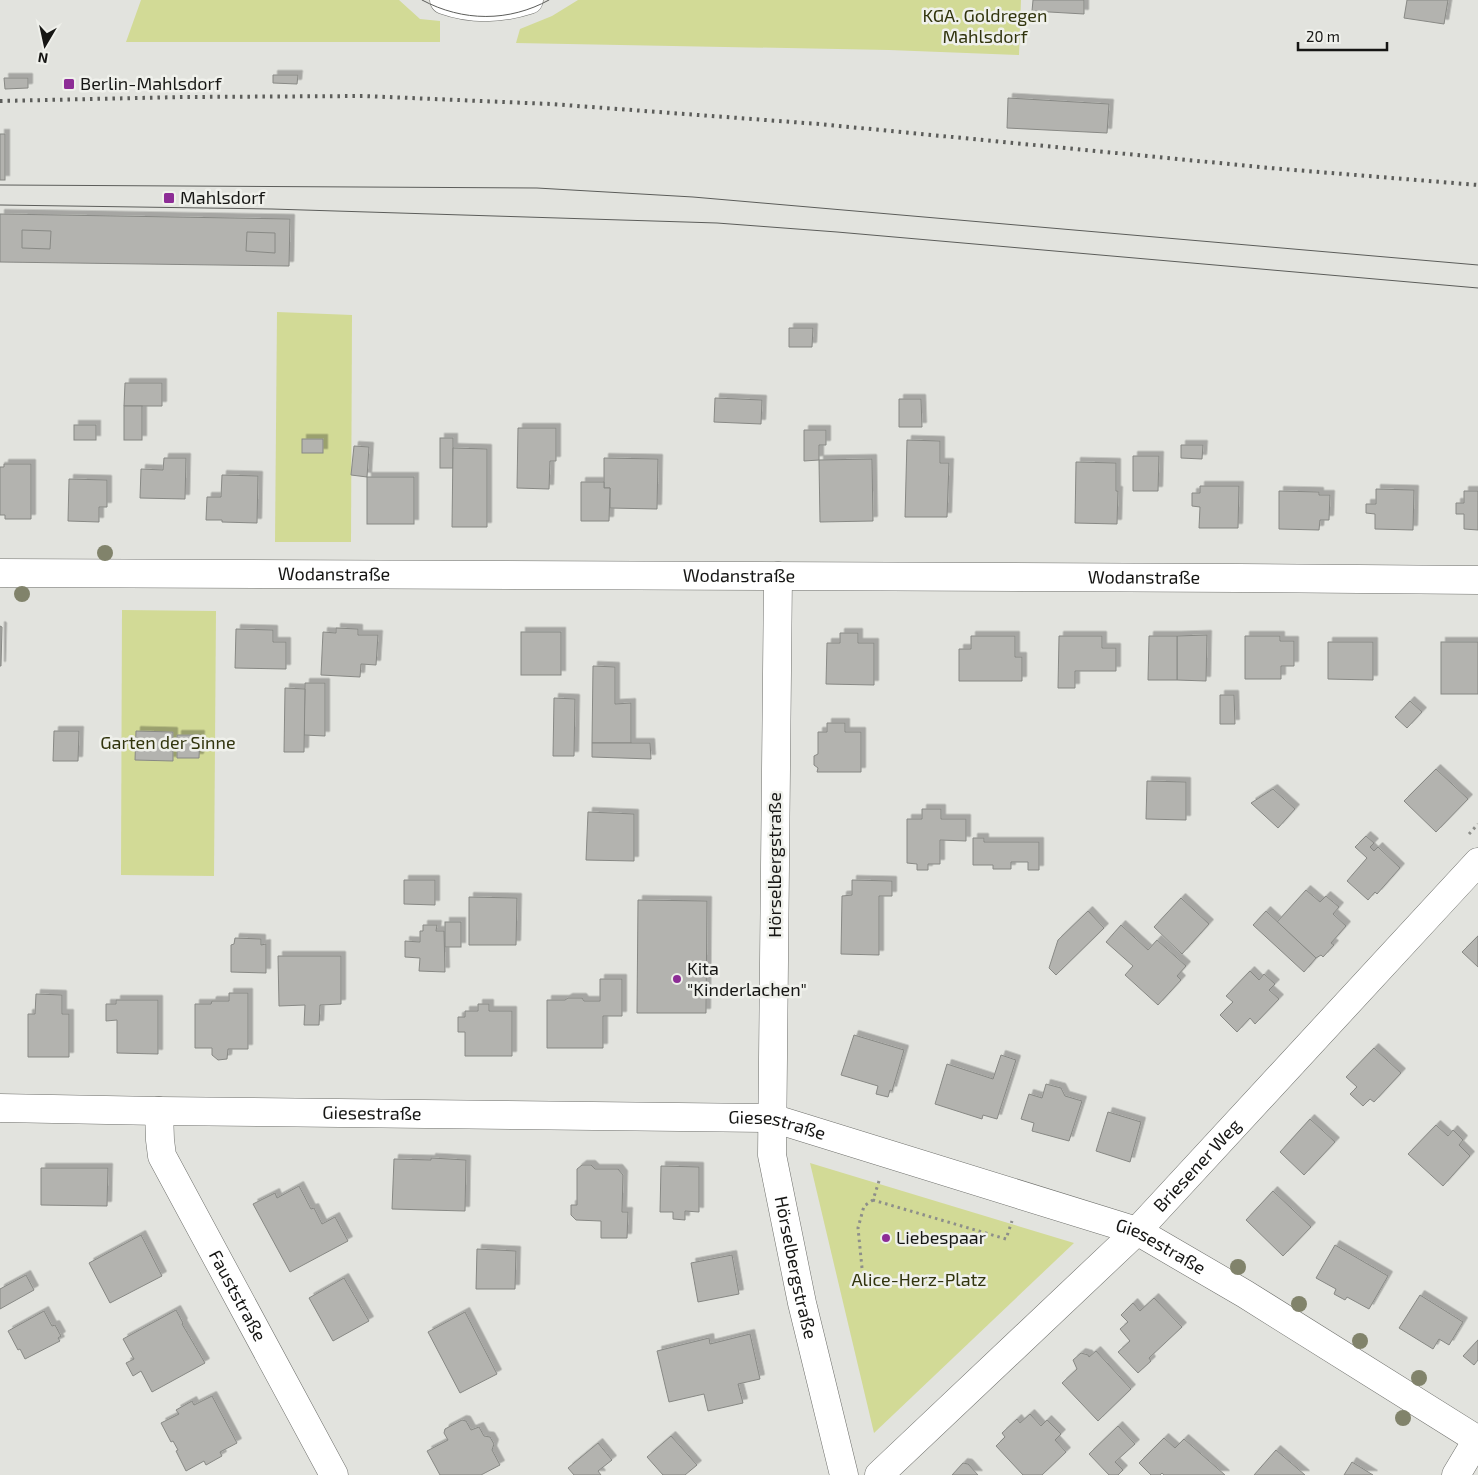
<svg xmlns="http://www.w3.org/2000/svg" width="1478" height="1475" font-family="'Exo 2',sans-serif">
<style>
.green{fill:#d2da96}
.building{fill:#b3b3af;stroke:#888985;filter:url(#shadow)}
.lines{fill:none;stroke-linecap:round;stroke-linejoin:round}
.minor-casing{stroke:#6e6f6b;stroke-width:29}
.path{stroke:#8d8e8a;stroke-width:3;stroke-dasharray:2.5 4;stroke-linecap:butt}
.minor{stroke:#fff;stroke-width:28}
.tram{stroke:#5c5d5a;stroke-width:1}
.rail{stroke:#5c5d5a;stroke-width:4;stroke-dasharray:2.5 5;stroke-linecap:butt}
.tree{fill:#81836b}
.poi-dot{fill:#8d2d96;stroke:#eff0eb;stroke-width:2}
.labels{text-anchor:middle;stroke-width:5;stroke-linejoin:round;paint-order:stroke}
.park-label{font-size:18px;fill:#31340d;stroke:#eff0eb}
.poi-label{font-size:18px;fill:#161614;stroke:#eff0eb;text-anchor:start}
.street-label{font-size:18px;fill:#161614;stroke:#eff0eb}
</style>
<defs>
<filter id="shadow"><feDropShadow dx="4.5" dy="-4.5" stdDeviation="0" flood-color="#0004"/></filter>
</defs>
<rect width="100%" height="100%" fill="#e2e3de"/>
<g class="green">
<path d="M141 0H399L420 19 440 21V42H126Z"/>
<path d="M578 0H1021L1019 55 889 50 516 43 520 29 552 16Z"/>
<path d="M277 312 352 315 351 542H275Z"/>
<path d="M122 610 216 611 214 876 121 875Z"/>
<path d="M810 1163 1074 1243 874 1433Z"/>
</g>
<g class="building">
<path d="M1033 0H1084V14L1032 11Z"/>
<path d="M1407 0H1448L1444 24 1404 18Z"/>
<path d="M273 75H298L297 84 273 83Z"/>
<path d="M4 78H28V88L5 89Z"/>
<path d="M1008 98 1109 104 1107 133 1007 128Z"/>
<rect x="0" y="134" width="5" height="46"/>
<path d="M0 214 290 219 289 266 0 262Z"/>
<path d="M22 230 51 231 50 249 22 248Z"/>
<path d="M247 232 275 233V253L246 251Z"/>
<path d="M789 328H813L812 347H789Z"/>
<path d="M125 383H162V406H124Z"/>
<path d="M715 398 762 400 761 424 714 422Z"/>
<path d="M899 399H921L922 427H899Z"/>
<rect x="124" y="406" width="18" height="34"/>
<rect x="74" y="425" width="22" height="15"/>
<path d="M518 428H556V461H550L549 489 517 488Z"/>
<path d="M804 430H826V445H819V460L804 461Z"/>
<rect x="440" y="438" width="13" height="30"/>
<rect x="302" y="439" width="21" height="14"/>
<path d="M907 440 940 441V463H949L947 517H905Z"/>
<path d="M1181 445H1203L1202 459 1181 458Z"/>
<path d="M354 446 369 447 367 477 351 475Z"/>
<path d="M453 448 487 449V527H452Z"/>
<path d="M1133 456H1159L1158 491H1133Z"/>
<path d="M164 458H186L185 499 140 498 141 469 163 470Z"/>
<path d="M604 458 658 459 657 509 610 508V488H604Z"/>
<path d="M872 459 873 521 820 522 819 460Z"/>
<path d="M1076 462 1116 463V491H1118L1117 524 1075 523Z"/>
<path d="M4 464H31V519H5V515H0V467H4Z"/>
<path d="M222 475 258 476 257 523 222 522V520H206L207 497H221Z"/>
<rect x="367" y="477" width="47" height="47"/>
<path d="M69 479 107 480V507H99V522L68 521Z"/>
<path d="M581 482H604V488H610L609 521H581Z"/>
<path d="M1200 486H1239L1238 528H1199L1200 507 1192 506V493H1200Z"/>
<path d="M1376 489 1414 490 1413 530 1375 529V514L1366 513V504H1376Z"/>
<path d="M1279 491 1319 492V495H1330L1329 520H1320L1319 530 1279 529Z"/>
<path d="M1464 491H1478V530L1464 529V514H1456V503H1464Z"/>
<path d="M0 626 2 627 1 666H0Z"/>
<path d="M336 628 358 629V635H378L376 665 361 664 360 677 321 675 323 632 336 633Z"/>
<path d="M236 629 273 630V642H286V669L235 668Z"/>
<rect x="521" y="632" width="40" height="43"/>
<path d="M840 633H858V643H874V685L826 684 827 643H840Z"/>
<path d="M1207 635 1206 681 1177 680V636Z"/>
<path d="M971 636H1015V657H1022V681H959V649H971Z"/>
<path d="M1059 636H1102V648H1116V671H1075V688H1058Z"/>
<path d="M1149 636H1177V680H1148Z"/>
<path d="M1245 636H1280V641H1294V666H1281V679H1245Z"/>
<path d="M1328 642H1373V680L1328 679Z"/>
<rect x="1441" y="642" width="37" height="52"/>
<path d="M593 666 615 667V704L631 703V743H592Z"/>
<path d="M305 683H325V736L304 735Z"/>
<path d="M285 688 305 689 304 752H284Z"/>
<path d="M1220 695H1234L1235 724H1220Z"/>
<path d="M554 698 575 699 574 756H553Z"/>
<path d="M1410 701 1422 712 1407 728 1395 717Z"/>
<path d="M827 723H845V732H861V772H817L818 768 814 765V756L818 754V732H827Z"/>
<path d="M54 731H79L78 761H53Z"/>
<path d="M136 731 173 732V761L135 760Z"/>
<path d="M177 735H200L199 758H177Z"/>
<path d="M592 743H650L651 759 592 757Z"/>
<path d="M1436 769 1468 799 1436 832 1404 801Z"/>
<path d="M1147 781 1186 782V820L1146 819Z"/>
<path d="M1273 789 1295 809 1278 828 1251 803Z"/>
<path d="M922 809H941V819H966V841L940 840V864H928V870H917V864L907 863V819H922Z"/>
<path d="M588 812 634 814V861L586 860Z"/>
<path d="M1366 836 1374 843 1370 847 1374 851 1378 847 1400 868 1377 894 1375 892 1368 900 1347 881 1367 858 1355 847Z"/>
<path d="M973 838H984V842H1039V870H1028V862H1011V869H993V865H973Z"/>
<path d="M404 880H435V905L404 904Z"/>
<path d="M852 880 892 881V896H879V955L841 954 842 896 852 895Z"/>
<path d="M1306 890 1320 902 1326 896 1339 907 1333 914 1346 926 1331 943 1334 945 1323 957 1321 955 1316 958 1277 922Z"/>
<path d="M469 897 517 898 516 945H469Z"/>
<path d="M1181 898 1209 924 1182 954 1154 927Z"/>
<path d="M638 900 707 901 706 1013H637Z"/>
<path d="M1088 911 1104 928 1056 975 1049 968 1058 940Z"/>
<path d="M1266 911 1316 958 1304 972 1253 925Z"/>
<rect x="445" y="922" width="16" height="25"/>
<path d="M423 925H437L436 931H444L445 972 419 971 420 958 405 957V941L420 942V931H423Z"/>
<path d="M1121 925 1148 950 1157 940 1186 966 1177 976 1181 980 1158 1005 1125 975 1133 966 1106 942Z"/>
<path d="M1478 936V967L1462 952Z"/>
<path d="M235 938 261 939V945L266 944V973L231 972V945L234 944Z"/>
<path d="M278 956H341V1004L320 1005 319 1025H304L305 1005 279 1006Z"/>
<path d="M1250 971 1259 980 1264 974 1275 984 1269 990 1279 999 1255 1024 1250 1018 1237 1032 1220 1015 1233 1002 1226 996Z"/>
<path d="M600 979H622V1016H603V1048H547V1000H565L568 998H582L584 1001H600Z"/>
<path d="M229 993H248V1049H228L227 1059 218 1060 212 1055V1048H195V1004H211L212 1001H229Z"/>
<path d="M36 994 62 995V1014H69V1057H28V1014H35Z"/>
<path d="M116 1000H158V1054L117 1053V1020L106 1021V1004H116Z"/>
<path d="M478 1004H489V1011H512V1056H465V1032H458V1017H465V1011H478Z"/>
<path d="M854 1035 904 1050 892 1091 890 1090 888 1097 876 1094 878 1086 841 1075Z"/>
<path d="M1374 1048 1401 1073 1374 1102 1370 1099 1363 1106 1350 1094 1357 1087 1346 1077Z"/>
<path d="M1001 1055 1016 1060 997 1119 983 1115 982 1119 935 1104 947 1064 993 1079Z"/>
<path d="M1046 1084 1061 1088 1065 1096 1082 1101 1069 1141 1032 1131 1034 1123 1021 1119 1029 1094 1042 1098Z"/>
<path d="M1108 1112 1141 1122 1130 1162 1096 1151Z"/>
<path d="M1310 1119 1335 1142 1304 1175 1280 1152Z"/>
<path d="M1436 1125 1448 1136 1453 1130 1463 1140 1459 1145 1470 1156 1443 1186 1408 1154Z"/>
<path d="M431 1158 466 1160 465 1211 392 1209 394 1159 431 1160Z"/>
<path d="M582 1165H591L595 1169H618L623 1175 622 1212H628L627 1238H601V1221L576 1220 571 1215V1205H577V1169Z"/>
<path d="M661 1166 699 1167V1212L685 1211V1220L673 1219V1212H660Z"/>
<path d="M41 1168H108L107 1206 41 1205Z"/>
<path d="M299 1186 311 1209 314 1208 322 1224 335 1217 348 1241 290 1272 253 1204 275 1193 277 1198Z"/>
<path d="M1273 1191 1311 1227 1283 1256 1246 1220Z"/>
<path d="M141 1235 162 1276 110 1303 89 1263Z"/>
<path d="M1335 1245 1388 1276 1369 1309 1347 1297 1345 1300 1334 1294 1336 1289 1316 1278Z"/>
<path d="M477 1249 516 1251 515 1289H476Z"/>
<path d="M732 1255 739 1294 698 1302 691 1263Z"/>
<path d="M26 1275 34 1290 0 1309V1289Z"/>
<path d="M344 1278 369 1321 333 1341 309 1298Z"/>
<path d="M1420 1295 1463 1322 1449 1345 1439 1339 1433 1349 1399 1328Z"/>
<path d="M1154 1298 1182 1327 1149 1358 1151 1361 1138 1373 1118 1352 1130 1341 1120 1329 1128 1322 1121 1315 1133 1303 1140 1311Z"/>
<path d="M176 1310 183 1323 182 1324 205 1363 152 1392 141 1371 133 1376 126 1363 134 1359 123 1339Z"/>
<path d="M44 1311 52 1326 55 1325 61 1336 58 1338 60 1341 25 1359 20 1349 18 1350 8 1331Z"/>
<path d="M465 1312 497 1374 460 1393 428 1332Z"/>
<path d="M750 1334 760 1379 738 1384 743 1403 708 1411 704 1394 669 1402 657 1351 709 1338 710 1344Z"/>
<path d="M1478 1340V1360L1474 1365 1463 1356Z"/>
<path d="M1096 1351 1131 1389 1098 1421 1062 1383 1077 1369 1073 1360 1081 1353 1088 1355 1089 1357Z"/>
<path d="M212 1396 237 1443 220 1452 222 1456 206 1465 204 1461 186 1471 176 1451 178 1450 173 1441 171 1442 161 1423 179 1414 176 1410 192 1401 194 1405Z"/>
<path d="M1030 1414 1041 1426 1047 1420 1061 1434 1055 1440 1066 1452 1042 1475H1023L996 1446 1005 1437 1002 1433 1017 1419 1020 1423Z"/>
<path d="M462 1420 466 1421 471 1430 479 1427 484 1436 490 1437 494 1444 492 1450 500 1465 481 1475H440L427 1451 448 1440 444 1433 445 1429Z"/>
<path d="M1118 1426 1135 1444 1115 1462 1123 1470 1118 1475H1109L1089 1454Z"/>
<path d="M671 1436 697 1465 685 1475H663L647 1457Z"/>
<path d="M1164 1438 1175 1448 1184 1439 1225 1475H1164L1162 1473 1160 1475H1151L1139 1463Z"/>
<path d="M598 1443 612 1460 598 1471 601 1475H574L568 1468Z"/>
<path d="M1276 1450 1305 1475H1254Z"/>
<path d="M1352 1462 1373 1475H1344Z"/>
<path d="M963 1463 968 1464 978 1475H952Z"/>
</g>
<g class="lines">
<g class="minor-casing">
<g id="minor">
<path d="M444 0C472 10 501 9 529 0"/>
<path id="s1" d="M0 573 1238 578 1478 580"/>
<path id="s2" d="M778 576 772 1155 802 1303 844 1475"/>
<path id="s3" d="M0 1108 159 1111 772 1118 1137 1231 1245 1294 1478 1440"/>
<path id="s4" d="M159 1111 160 1140 162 1156 334 1475"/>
<path id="s5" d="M879 1475 1137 1231 1478 862"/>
<path d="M1456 1475 1477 1440"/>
</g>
</g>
<g class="path">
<path d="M1469 834 1478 824"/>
<path d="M879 1181 873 1200 1006 1239 1012 1221"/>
<path d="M862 1268 858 1228 864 1206 873 1200"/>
</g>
<use href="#minor" class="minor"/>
<g class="tram">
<path d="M422 0C463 22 509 22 549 0"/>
<path d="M0 185 537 188 693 197 1478 265"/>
<path d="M0 205 272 209 717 223 837 232 1478 288"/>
</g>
<path class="rail" d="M0 101 183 97 364 96 551 104 819 124 1270 168 1478 185"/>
</g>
<g class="tree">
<circle cx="105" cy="553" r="8"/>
<circle cx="22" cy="594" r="8"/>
<circle cx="1238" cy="1267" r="8"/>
<circle cx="1299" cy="1304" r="8"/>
<circle cx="1360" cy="1341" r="8"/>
<circle cx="1419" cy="1378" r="8"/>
<circle cx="1403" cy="1418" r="8"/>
</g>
<g class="poi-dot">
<rect x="63" y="78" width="12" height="12" rx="2.5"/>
<rect x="163" y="192" width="12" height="12" rx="2.5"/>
<circle cx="677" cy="979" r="5"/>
<circle cx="886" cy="1238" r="5"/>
</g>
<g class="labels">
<g class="park-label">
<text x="985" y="22">KGA. Goldregen<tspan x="985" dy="21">Mahlsdorf</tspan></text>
<text x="168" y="749">Garten der Sinne</text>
<text x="919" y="1286">Alice-Herz-Platz</text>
</g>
<g class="poi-label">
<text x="80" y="90">Berlin-Mahlsdorf</text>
<text x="180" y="204">Mahlsdorf</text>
<text x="687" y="975">Kita<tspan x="687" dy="21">"Kinderlachen"</tspan></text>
<text x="896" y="1244">Liebespaar</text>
</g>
<g class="street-label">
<text dy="6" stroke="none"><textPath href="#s1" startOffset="334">Wodanstraße</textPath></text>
<text dy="6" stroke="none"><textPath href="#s1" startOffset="739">Wodanstraße</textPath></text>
<text dy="6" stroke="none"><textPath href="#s1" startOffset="1144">Wodanstraße</textPath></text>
<text transform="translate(775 865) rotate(-90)" y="6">Hörselbergstraße</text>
<text dy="6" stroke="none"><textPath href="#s3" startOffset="372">Giesestraße</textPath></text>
<text dy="6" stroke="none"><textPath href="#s3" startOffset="778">Giesestraße</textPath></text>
<text dy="6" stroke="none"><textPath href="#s5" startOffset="444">Briesener Weg</textPath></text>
<text dy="6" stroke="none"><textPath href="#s3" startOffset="1182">Giesestraße</textPath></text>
<text dy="6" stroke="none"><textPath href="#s2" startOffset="694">Hörselbergstraße</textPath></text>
<text dy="6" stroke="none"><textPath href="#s4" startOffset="204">Fauststraße</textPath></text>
</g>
</g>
<g transform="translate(45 45) rotate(189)" stroke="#eff0eb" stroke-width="4" paint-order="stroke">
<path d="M0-4L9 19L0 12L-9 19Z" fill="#161614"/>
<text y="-8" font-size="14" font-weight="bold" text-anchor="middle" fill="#161614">N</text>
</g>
<path d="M1298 42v8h89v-8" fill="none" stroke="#161614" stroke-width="2.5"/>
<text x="1306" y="42" font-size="15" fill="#161614" stroke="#eff0eb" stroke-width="4" paint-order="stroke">20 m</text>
</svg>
